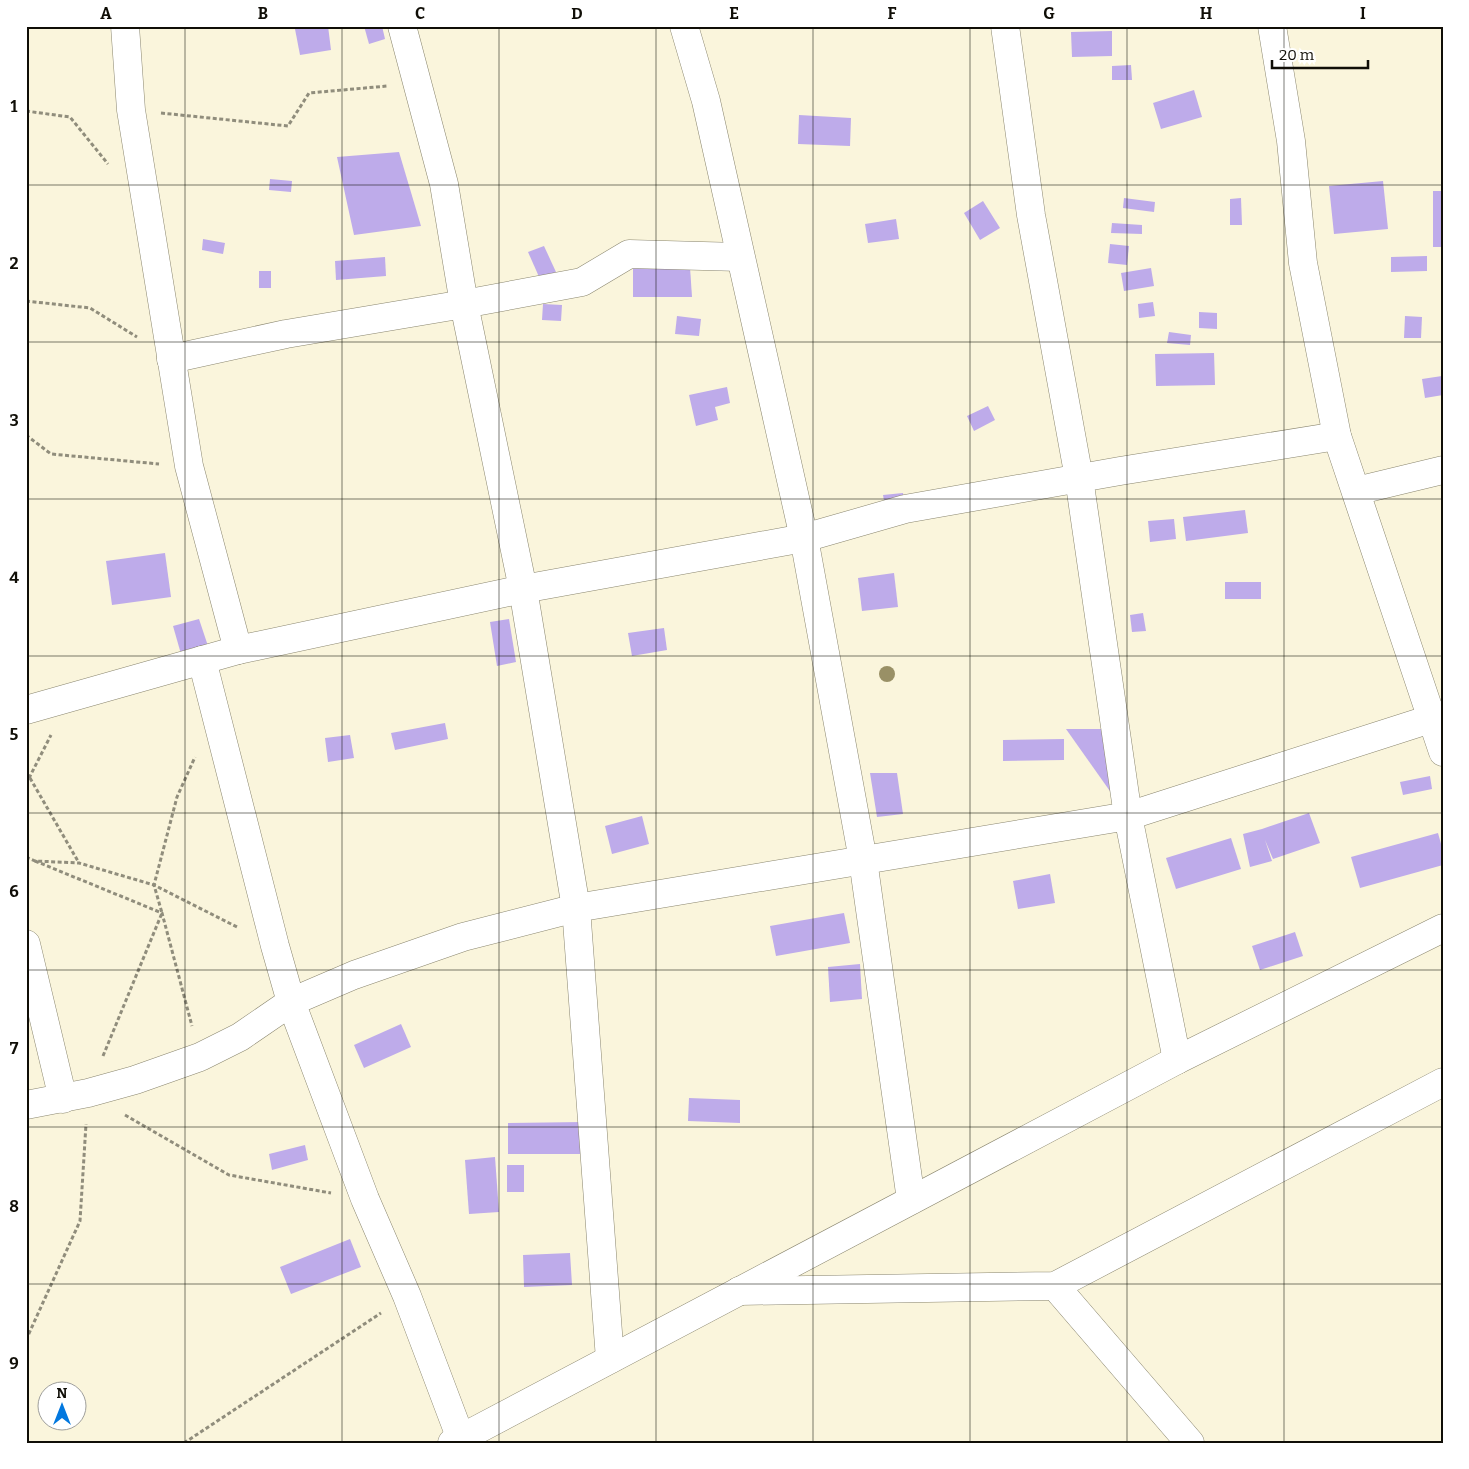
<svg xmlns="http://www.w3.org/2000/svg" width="1469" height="1469" font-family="Bitter,serif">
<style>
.building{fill:#beabea}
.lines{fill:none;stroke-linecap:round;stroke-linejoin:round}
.street-casing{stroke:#8a866f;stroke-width:29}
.secondary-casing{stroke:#8a866f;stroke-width:29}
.path{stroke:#908d7c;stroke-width:3;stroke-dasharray:4 2.5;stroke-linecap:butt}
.street{stroke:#fff;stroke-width:28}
.secondary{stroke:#fff;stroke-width:28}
.tree{fill:#999066}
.grid{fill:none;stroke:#100e07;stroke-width:1;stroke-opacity:0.55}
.neatline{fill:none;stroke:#100e07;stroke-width:2}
.grid-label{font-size:16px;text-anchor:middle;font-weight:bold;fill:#100e07}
</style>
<rect width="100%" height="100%" fill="#faf5dc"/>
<g class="building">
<path d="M311 26H328L331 50 300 55 295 29Z"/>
<path d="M364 26H382L385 39 369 44Z"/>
<path d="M1112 31V56L1072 57 1071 32Z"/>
<path d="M1131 65 1132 80H1112V66Z"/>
<path d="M1194 90 1202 117 1161 129 1153 103Z"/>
<path d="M799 115 851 118 850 146 798 144Z"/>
<path d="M399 152 421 226 354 235 337 157Z"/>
<path d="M270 179 292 181 291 192 269 190Z"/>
<path d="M1383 181 1388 229 1334 234 1329 186Z"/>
<rect x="1433" y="191" width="10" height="56"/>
<path d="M1124 198 1155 202 1154 212 1123 208Z"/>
<path d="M1241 198 1242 225H1230V199Z"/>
<path d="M983 201 1000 228 980 240 964 213Z"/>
<path d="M896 219 899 239 868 243 865 224Z"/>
<path d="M1112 223 1142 225V234L1111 233Z"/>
<path d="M203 239 225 243 223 254 202 250Z"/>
<path d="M1110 244 1129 246 1127 265 1108 263Z"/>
<path d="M544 246 556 272 540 279 528 252Z"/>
<path d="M1427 256V271L1391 272V257Z"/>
<path d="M385 257 386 276 336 280 335 261Z"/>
<path d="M633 266 690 267 692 297H633Z"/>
<path d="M1151 268 1154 286 1124 291 1121 273Z"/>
<rect x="259" y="271" width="12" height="17"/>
<path d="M1153 302 1155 316 1139 318 1138 304Z"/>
<path d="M543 304 562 305 561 321 542 320Z"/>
<path d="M1199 312 1217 313V329L1199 328Z"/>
<path d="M677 316 701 319 699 336 675 334Z"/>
<path d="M1405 316 1422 317 1421 338H1404Z"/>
<path d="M1169 332 1191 335 1190 345 1167 343Z"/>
<path d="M1214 353 1215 385 1156 386 1155 354Z"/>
<path d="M1442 376 1443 395 1425 398 1422 379Z"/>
<path d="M727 387 730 403 715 407 718 420 696 426 689 395Z"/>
<path d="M988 406 995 420 974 431 967 416Z"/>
<path d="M903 493 905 510 886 512 883 495Z"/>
<path d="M1245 510 1248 533 1186 541 1183 517Z"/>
<path d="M1174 519 1176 539 1150 542 1148 521Z"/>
<path d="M165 553 171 597 112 605 106 561Z"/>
<path d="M894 573 898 607 862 611 858 578Z"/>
<rect x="1225" y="582" width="36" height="17"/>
<path d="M1143 613 1146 631 1132 632 1130 615Z"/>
<path d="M199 619 208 646 181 654 173 626Z"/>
<path d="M509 619 516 662 497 666 490 622Z"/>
<path d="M664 628 667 650 632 656 628 633Z"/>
<path d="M445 723 448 739 395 750 391 733Z"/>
<path d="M1066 729H1102L1112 794Z"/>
<path d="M350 735 354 758 328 762 325 738Z"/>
<path d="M1064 739V760L1003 761V740Z"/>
<path d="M870 773H897L903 814 877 817Z"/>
<path d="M1430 776 1432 789 1403 795 1400 782Z"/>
<path d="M1309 813 1320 843 1273 859 1265 840 1272 861 1250 867 1243 834 1262 829Z"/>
<path d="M642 816 649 844 612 854 605 826Z"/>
<path d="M1438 833 1443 851V865L1360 888 1351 857Z"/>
<path d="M1231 838 1241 869 1176 889 1166 858Z"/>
<path d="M1050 874 1055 903 1018 909 1013 881Z"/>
<path d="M844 913 850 943 776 956 770 926Z"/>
<path d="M1295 932 1303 956 1260 970 1252 946Z"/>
<path d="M860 964 862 999 830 1002 828 967Z"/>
<path d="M401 1024 411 1047 364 1068 354 1045Z"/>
<path d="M689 1098 740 1100V1123L688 1121Z"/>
<path d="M584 1122 585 1154H508V1123Z"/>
<path d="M305 1145 308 1160 272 1170 269 1154Z"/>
<path d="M495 1157 499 1212 469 1214 465 1160Z"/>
<rect x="507" y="1165" width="17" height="27"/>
<path d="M350 1239 361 1267 291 1294 280 1267Z"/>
<path d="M570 1253 572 1285 524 1287 523 1255Z"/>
</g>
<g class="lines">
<g class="street-casing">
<g id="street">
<path d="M125 26 131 110 189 466 238 650"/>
<path d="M402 26 444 184 464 304 523 589 576 908 610 1359"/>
<path d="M684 26 706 101 804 538 863 860 911 1200"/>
<path d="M1005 26 1031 215 1079 478 1128 816 1177 1060"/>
<path d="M1272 26 1291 141 1303 263 1337 436 1443 752"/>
<path d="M171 359 286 334 464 304 582 282 629 254 740 257"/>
<path d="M1356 491 1443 470"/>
<path d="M202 660 275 946 291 1002 365 1199 407 1296 461 1439"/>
<path d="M26 710 238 650 523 589 804 538 905 509 1120 471 1337 436"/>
<path d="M26 944 63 1099"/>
<path d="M26 1105 88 1093 135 1080 200 1057 240 1037 291 1002 354 975 463 937 576 908 1128 816 1443 715"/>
<path d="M1055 1286 1190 1443"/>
<path d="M739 1291 1055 1286 1443 1082"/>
</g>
</g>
<g class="secondary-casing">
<path id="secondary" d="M452 1443 1177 1060 1443 928"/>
</g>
<g class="path">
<path d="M26 111 70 117 108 164"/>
<path d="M161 113 288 126 309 93 387 86"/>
<path d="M26 301 90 308 137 337"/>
<path d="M26 435 51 454 159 464"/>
<path d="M30 778 79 863"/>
<path d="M26 784 51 735"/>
<path d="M26 857 35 861 79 863 154 885 239 928"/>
<path d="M35 861 162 913 192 1026"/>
<path d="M103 1056 162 913 154 885 177 797 195 757"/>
<path d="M125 1115 229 1175 331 1193"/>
<path d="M26 1340 80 1221 86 1124"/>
<path d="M184 1443 381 1313"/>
</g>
<use href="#street" class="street"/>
<use href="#secondary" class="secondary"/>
</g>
<circle class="tree" cx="887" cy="674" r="8"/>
<path class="grid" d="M185 26V1443M342 26V1443M499 26V1443M656 26V1443M813 26V1443M970 26V1443M1127 26V1443M1284 26V1443M26 185H1443M26 342H1443M26 499H1443M26 656H1443M26 813H1443M26 970H1443M26 1127H1443M26 1284H1443"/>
<rect width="1469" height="1469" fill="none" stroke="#ffffff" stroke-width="55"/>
<g transform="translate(62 1406)"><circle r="24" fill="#ffffff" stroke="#9f9f9c"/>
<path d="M0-4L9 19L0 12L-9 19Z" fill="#0278df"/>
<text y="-8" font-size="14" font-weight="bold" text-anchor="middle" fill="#100e07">N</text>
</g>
<path d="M1272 60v8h96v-8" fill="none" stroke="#100e07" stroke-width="2.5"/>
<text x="1279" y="60" font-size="15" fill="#100e07" stroke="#ffffff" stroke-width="4" paint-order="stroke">20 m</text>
<rect x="28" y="28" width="1414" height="1414" class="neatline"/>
<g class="grid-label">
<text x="106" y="19">A</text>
<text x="263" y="19">B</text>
<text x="420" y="19">C</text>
<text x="577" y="19">D</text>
<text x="734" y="19">E</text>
<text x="892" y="19">F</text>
<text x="1049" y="19">G</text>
<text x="1206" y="19">H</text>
<text x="1363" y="19">I</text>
<text x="14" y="112">1</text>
<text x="14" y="269">2</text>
<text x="14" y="426">3</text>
<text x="14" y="583">4</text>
<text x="14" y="740">5</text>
<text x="14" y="897">6</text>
<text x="14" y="1054">7</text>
<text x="14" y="1212">8</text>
<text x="14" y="1369">9</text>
</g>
</svg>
